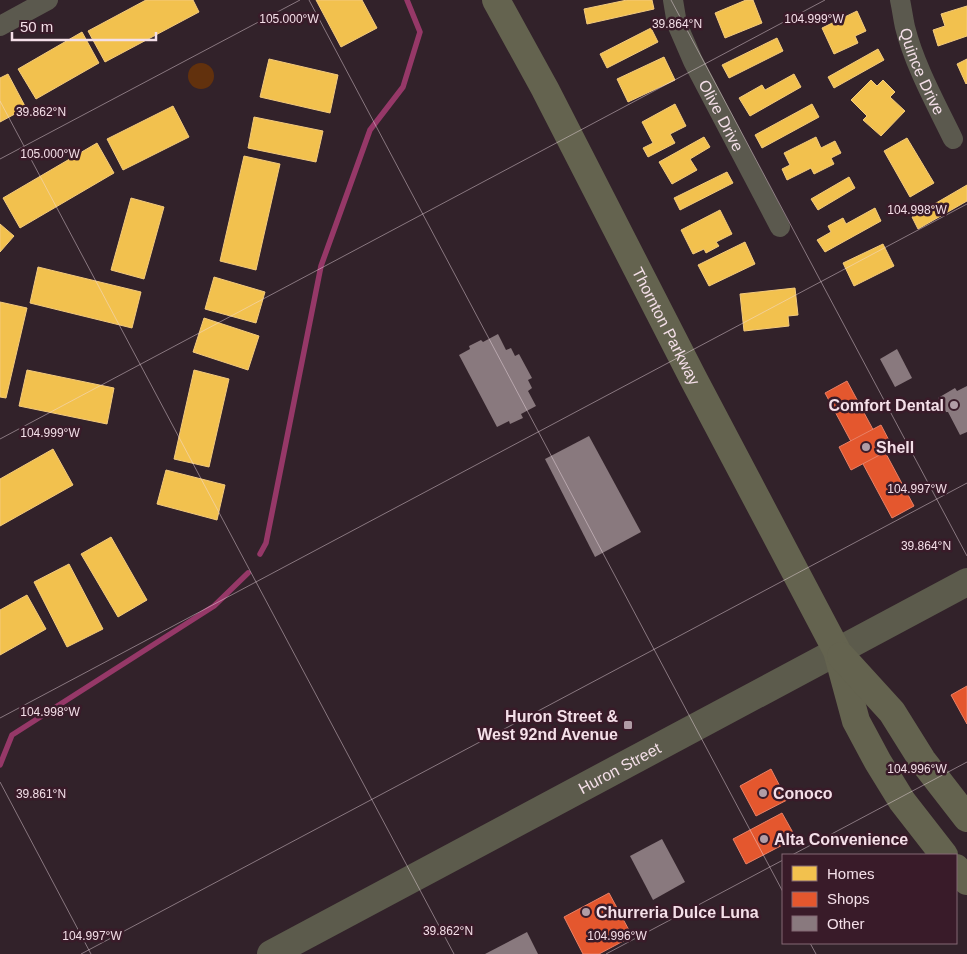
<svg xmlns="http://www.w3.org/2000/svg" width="967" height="954" font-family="Helvetica,sans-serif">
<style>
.green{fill:#62310d}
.homes{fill:#f2c14e;stroke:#f3ca7c}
.shops{fill:#e4572e;stroke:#e98066}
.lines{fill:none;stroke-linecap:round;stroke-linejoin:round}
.stream{stroke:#963868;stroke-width:5.5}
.building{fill:#89797e}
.street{stroke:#5b594e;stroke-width:20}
.secondary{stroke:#5c5b4c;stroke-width:28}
.primary{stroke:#64634f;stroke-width:28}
.ticks{fill:none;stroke:#f4dfe8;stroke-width:1;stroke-opacity:0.45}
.poi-dot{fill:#b09da6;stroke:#391b29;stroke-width:2}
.labels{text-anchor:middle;stroke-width:5;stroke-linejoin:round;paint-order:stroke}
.street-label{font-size:16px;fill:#f4dfe8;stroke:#391b29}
.poi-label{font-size:16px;font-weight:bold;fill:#f4dfe8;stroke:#391b29;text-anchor:start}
.ticks-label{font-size:12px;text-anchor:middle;fill:#f4dfe8;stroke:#391b29;stroke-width:5;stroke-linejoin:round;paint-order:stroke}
</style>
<rect width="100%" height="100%" fill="#32222a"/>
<circle class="green" cx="201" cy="76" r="13"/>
<g class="homes">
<path d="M146 0H193L199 12 105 62 88 31Z"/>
<path d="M316 0H362L377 28 341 47Z"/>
<path d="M627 0H652L654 9 587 24 584 9Z"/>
<path d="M746 0H753L762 23 725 38 715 13Z"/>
<path d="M967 6V36L938 46 933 30 945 26 941 14Z"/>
<path d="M857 11 866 31 855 36 858 43 834 54 822 28Z"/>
<path d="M651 28 658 42 607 68 600 54Z"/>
<path d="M82 32 99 63 36 99 18 69Z"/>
<path d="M777 38 783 51 729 78 722 65Z"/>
<path d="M878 49 884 60 834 88 828 77Z"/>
<path d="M664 57 675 80 628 102 617 79Z"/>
<path d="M269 59 338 75 330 113 260 97Z"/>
<path d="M967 59V83L966 84 957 64Z"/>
<path d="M8 74 26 108 0 122V78Z"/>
<path d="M794 74 801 87 750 116 739 98 762 85 765 90Z"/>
<path d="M871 80 877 86 883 80 895 92 890 97 905 111 881 136 863 120 867 116 851 100Z"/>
<path d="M675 104 686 126 670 134 675 143 648 157 643 148 653 143 642 122Z"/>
<path d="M812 104 819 117 762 148 755 135Z"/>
<path d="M173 106 189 137 123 170 107 139Z"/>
<path d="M254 117 323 131 316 162 248 148Z"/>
<path d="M704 137 710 147 690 159 697 170 672 184 659 162Z"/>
<path d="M816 137 821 148 835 141 841 153 831 158 834 164 814 174 811 168 787 180 782 169 790 165 784 153Z"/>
<path d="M907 138 934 183 910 197 884 151Z"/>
<path d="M97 143 114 173 20 228 3 198Z"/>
<path d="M244 156 280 164 256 270 220 261Z"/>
<path d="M727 172 733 183 680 210 674 198Z"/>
<path d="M849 177 855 188 818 210 811 199Z"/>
<path d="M967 185V201L918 229 912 217Z"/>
<path d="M131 198 164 207 144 279 111 270Z"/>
<path d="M875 208 881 221 825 252 817 240 831 232 828 226 843 218 846 224Z"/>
<path d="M720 210 732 234 716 242 719 246 706 253 704 249 693 254 681 230Z"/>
<path d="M0 224 14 236 0 252Z"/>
<path d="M745 242 755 264 709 286 698 265Z"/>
<path d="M883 244 894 266 854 286 843 263Z"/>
<path d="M38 267 141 292 132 328 30 303Z"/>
<path d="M214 277 265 292 256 323 205 309Z"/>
<path d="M795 288 798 315 788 316 789 326 744 331 740 294Z"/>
<path d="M0 302 27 308 6 398 0 397Z"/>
<path d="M204 318 259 336 248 370 193 352Z"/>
<path d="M27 370 114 388 107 424 19 406Z"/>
<path d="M194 370 229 379 209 467 174 459Z"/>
<path d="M53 449 73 485 0 526V479Z"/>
<path d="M166 470 225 485 217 520 157 504Z"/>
<path d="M111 537 147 600 118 617 81 554Z"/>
<path d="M69 564 103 629 67 647 34 582Z"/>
<path d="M27 595 46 629 0 655V610Z"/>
</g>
<g class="shops">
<path d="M847 381 914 506 892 518 825 393Z"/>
<path d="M881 425 893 448 851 470 839 447Z"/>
<path d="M967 686V724L951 695Z"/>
<path d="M771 769 787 800 756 816 740 786Z"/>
<path d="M782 813 796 838 746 864 733 839Z"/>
<path d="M609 893 630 932 627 934 629 938 599 954H583L564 917Z"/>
</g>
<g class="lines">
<g class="stream">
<path d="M260 554 266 543 321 266 370 130 403 87 420 32 407 0"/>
<path d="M0 765 12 735 214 606 248 573"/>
</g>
</g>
<g class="building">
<path d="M498 334 506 350 511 348 515 356 519 354 532 378 528 380 532 388 528 391 536 406 521 414 523 418 510 424 509 421 497 427 459 355 470 349 469 346 481 340 483 342Z"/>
<path d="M897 349 912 378 895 387 880 359Z"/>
<path d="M967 386V432L960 435 948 412H946L938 398 955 388 957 391Z"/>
<path d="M589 436 641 532 595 557 545 459Z"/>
<path d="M662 839 685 882 653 900 630 856Z"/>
<path d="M527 932 538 954H485Z"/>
</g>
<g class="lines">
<g class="street">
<path id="s1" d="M673 0 677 24 693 61 780 227"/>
<path id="s2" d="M900 0C902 9 903 18 905 27 914 64 936 104 953 139"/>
<path d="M0 26 48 0"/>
</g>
<path class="secondary" id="s3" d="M271 954 967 582"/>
<g class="primary">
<path id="s4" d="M496 0 545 89 693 378 837 651 856 721 878 762 902 801 944 855"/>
<path d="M841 656 892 712 922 760 967 818"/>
<path d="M956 868 967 881"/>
</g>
</g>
<path class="ticks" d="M309 0 783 892M671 0 967 556M0 101 454 954M0 159 300 0M0 439 825 0M0 718 967 204M0 782 91 954M792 855 967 762M810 943 816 954M81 954 967 483M606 954 783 860"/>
<g class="poi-dot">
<circle cx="954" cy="405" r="5"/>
<circle cx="866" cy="447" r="5"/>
<rect x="623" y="720" width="10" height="10" rx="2.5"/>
<circle cx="763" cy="793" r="5"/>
<circle cx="764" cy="839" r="5"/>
<circle cx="586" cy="912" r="5"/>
</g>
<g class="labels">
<g class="street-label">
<text dy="6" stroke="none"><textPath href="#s2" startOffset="75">Quince Drive</textPath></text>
<text dy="6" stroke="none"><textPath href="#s1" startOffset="126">Olive Drive</textPath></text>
<text dy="6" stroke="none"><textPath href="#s4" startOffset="368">Thornton Parkway</textPath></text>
<text dy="6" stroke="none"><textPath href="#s3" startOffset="395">Huron Street</textPath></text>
</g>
<g class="poi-label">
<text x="944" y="411" text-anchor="end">Comfort Dental</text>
<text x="876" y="453">Shell</text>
<text x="618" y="722" text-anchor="end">Huron Street &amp;<tspan x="618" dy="18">West 92nd Avenue</tspan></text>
<text x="773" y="799">Conoco</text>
<text x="774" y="845">Alta Convenience</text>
<text x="596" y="918">Churreria Dulce Luna</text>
</g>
</g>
<g class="ticks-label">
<text x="289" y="23">105.000°W</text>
<text x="814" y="23">104.999°W</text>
<text x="677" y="28">39.864°N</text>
<text x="41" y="116">39.862°N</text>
<text x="50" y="158">105.000°W</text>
<text x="917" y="214">104.998°W</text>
<text x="50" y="437">104.999°W</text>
<text x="917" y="493">104.997°W</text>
<text x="926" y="550">39.864°N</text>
<text x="50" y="716">104.998°W</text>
<text x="917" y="773">104.996°W</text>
<text x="41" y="798">39.861°N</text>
<text x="448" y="935">39.862°N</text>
<text x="92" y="940">104.997°W</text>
<text x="617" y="940">104.996°W</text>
</g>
<rect x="782" y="854" width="175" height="90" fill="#391b29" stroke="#846975"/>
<rect x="792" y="866" width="25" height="15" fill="#f2c14e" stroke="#846975"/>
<text x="827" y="879" font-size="15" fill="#f4dfe8">Homes</text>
<rect x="792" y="892" width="25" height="15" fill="#e4572e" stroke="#846975"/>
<text x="827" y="904" font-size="15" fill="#f4dfe8">Shops</text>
<rect x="792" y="916" width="25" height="15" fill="#89797e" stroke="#846975"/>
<text x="827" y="929" font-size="15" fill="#f4dfe8">Other</text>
<path d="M12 32v8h144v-8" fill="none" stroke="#f4dfe8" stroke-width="2.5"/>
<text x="20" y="32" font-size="15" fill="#f4dfe8" stroke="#391b29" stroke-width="4" paint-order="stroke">50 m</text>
</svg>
